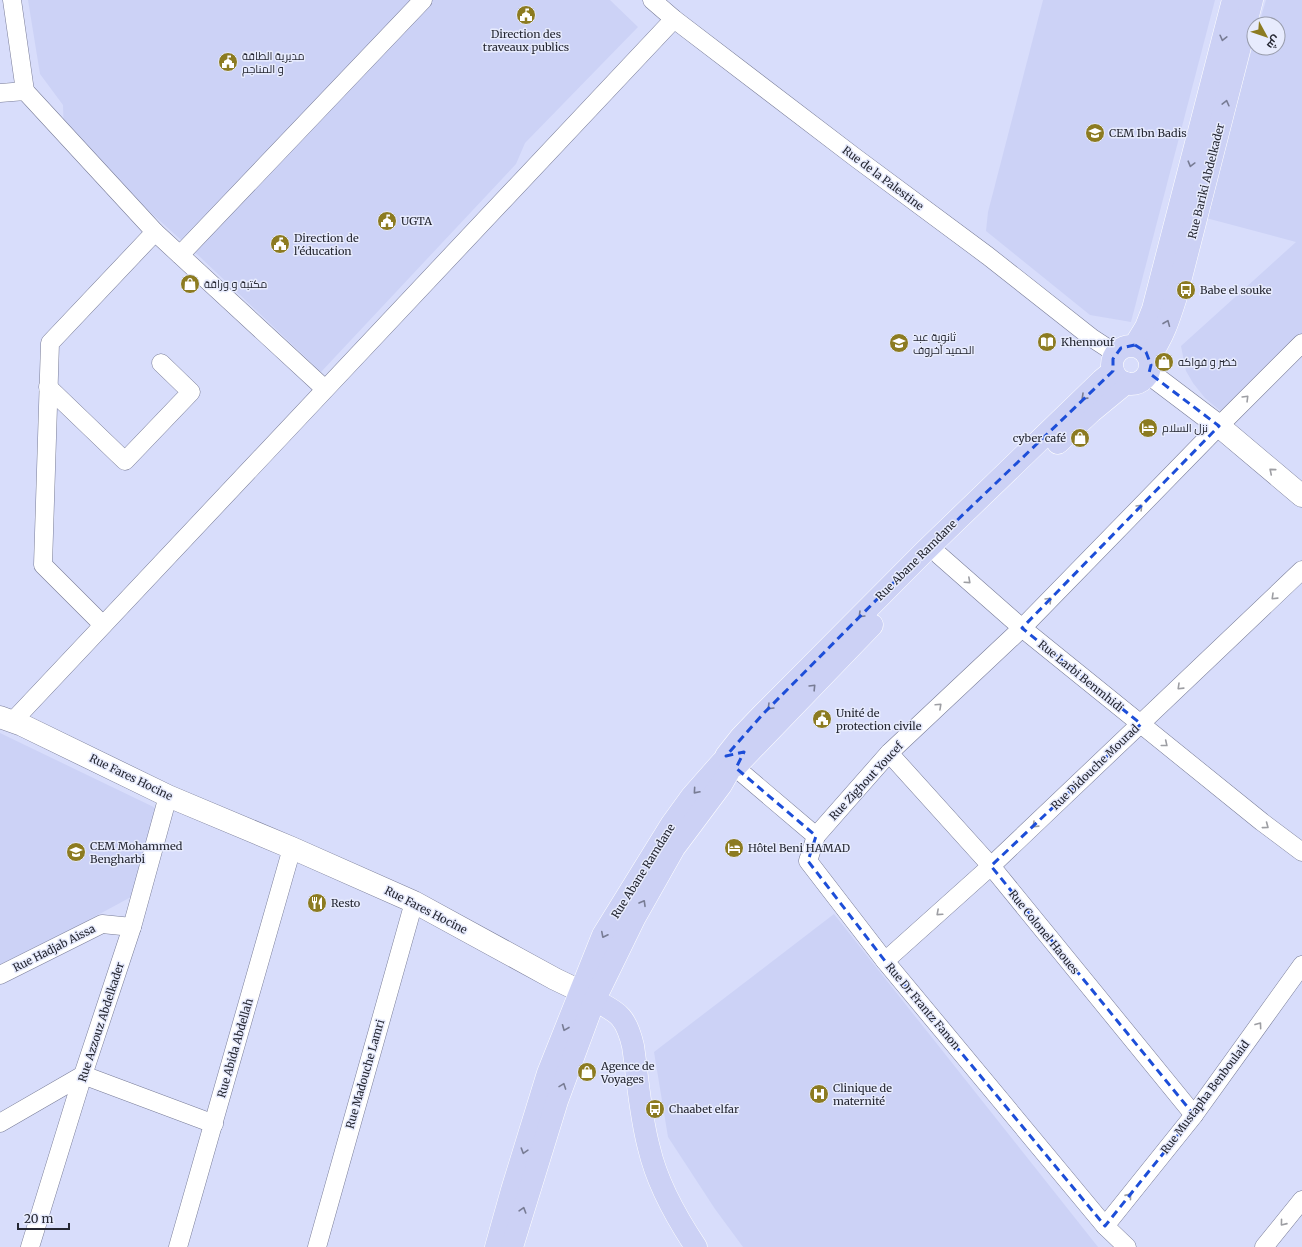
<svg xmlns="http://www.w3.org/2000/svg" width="1302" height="1247" font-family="Merriweather,Cairo,serif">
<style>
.built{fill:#ccd2f6}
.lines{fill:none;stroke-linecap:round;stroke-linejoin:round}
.minor-casing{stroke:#787c97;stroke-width:19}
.tertiary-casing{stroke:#787c97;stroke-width:23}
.primary-casing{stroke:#fff;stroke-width:23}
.minor{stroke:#fff;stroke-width:18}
.tertiary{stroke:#fff;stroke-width:22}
.primary{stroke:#ccd1f5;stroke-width:22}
.oneway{stroke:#787c94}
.oneway2{stroke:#9d9ea3}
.marked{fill:none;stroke:#1d4ed8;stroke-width:3;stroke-dasharray:8 5;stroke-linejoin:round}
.labels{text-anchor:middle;stroke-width:3;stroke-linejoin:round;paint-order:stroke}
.poi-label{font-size:11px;fill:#252732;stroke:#e7ebfd;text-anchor:start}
.street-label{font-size:11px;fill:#252732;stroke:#e7ebfd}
</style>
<rect width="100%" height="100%" fill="#d8ddfb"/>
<g class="built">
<path d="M28 0H610L638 27 525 143 516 164 321 372 199 256 64 135 63 105 40 74Z"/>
<path d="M1043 0H1215L1131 322 1090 315 986 231 988 212Z"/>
<path d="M1266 0H1302V336L1225 415 1205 398 1193 383 1186 371 1181 346 1296 242 1206 218 1254 41V48H1278V24H1259Z"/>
<path d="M0 733 164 812 142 891 0 968Z"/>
<path d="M834 914 1098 1247H743L715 1209 668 1137 654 1052Z"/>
</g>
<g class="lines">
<g class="minor-casing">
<g id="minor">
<path d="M12 0 25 91"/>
<path d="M652 0 674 19 856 158 988 256 1092 338 1115 353"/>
<path d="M0 93 25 91 155 232 325 389"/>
<path d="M180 255 423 0"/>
<path d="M48 387 125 461 191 392 161 363"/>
<path d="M939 555 1022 628 1262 822 1302 852"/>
<path d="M103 625 43 565 50 343 155 232"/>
<path d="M12 722 674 19"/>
<path d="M889 753 991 866 1194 1115"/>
<path d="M736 768 816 836 808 861 885 961 1105 1226 1127 1247"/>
<path d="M816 836 889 753 1022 628 1219 426 1302 343"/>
<path d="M885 961 991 866 1302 570"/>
<path d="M0 975 102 924 132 927"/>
<path d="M0 1123 83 1075 214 1124"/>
<path d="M1105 1226 1194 1115 1302 965"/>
<path d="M30 1247 83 1075 132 927 168 796"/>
<path d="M178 1247 292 848"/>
<path d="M317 1247 414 902"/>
<path d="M1264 1247 1302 1200"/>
</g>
</g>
<g class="tertiary-casing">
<g id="tertiary">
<path d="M1149 373 1219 426 1302 496"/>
<path d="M0 717 22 725 168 796 292 848 414 902 555 979 580 991"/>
</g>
</g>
<g class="primary-casing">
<g id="primary">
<path d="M1135 345 1146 327 1153 309 1233 0"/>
<circle cx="1131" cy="365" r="19"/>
<path d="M1149 357C1163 338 1169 319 1176 297L1252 0"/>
<path d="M1058 443 1092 411 1126 383"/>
<path d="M726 756 741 737 762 715 925 551 1102 380 1113 371"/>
<path d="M737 765 872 625"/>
<path d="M583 993C611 1012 624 1007 633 1046 638 1080 640 1115 649 1148 657 1183 676 1217 696 1247"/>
<path d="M496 1247 512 1190 548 1073 603 935 671 825 692 796 722 762"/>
<path d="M512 1247 557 1101 594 1001 635 917 674 848 721 785 729 771"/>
</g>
</g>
<use href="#minor" class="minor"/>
<use href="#tertiary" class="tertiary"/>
<use href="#primary" class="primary"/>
</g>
<defs><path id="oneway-chevron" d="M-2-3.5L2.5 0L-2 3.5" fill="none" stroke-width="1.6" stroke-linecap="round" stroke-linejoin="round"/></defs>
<g class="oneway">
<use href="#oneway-chevron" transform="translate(1223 38) rotate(104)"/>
<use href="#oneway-chevron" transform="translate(1226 103) rotate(-76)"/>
<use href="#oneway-chevron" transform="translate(1191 164) rotate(105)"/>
<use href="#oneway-chevron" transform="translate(1167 323) rotate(-68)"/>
<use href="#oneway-chevron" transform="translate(1084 397) rotate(136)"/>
<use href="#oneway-chevron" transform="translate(861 615) rotate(135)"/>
<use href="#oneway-chevron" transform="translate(813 687) rotate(-46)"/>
<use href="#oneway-chevron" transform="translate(770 707) rotate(135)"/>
<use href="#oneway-chevron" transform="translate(696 791) rotate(131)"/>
<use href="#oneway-chevron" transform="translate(643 903) rotate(-60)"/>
<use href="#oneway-chevron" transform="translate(604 935) rotate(117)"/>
<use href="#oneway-chevron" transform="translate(565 1028) rotate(112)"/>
<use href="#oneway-chevron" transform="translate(563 1086) rotate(-70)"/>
<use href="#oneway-chevron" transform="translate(524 1151) rotate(107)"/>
<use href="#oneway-chevron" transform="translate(523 1210) rotate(-73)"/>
</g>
<g class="oneway2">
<use href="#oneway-chevron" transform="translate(1246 398) rotate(-45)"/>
<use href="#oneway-chevron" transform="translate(1272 471) rotate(-140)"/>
<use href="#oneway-chevron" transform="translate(1140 507) rotate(-46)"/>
<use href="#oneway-chevron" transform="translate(968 581) rotate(42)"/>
<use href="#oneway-chevron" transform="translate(1274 597) rotate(136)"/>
<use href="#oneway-chevron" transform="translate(1049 600) rotate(-46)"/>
<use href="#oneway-chevron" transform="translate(1180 687) rotate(136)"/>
<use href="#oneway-chevron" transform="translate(939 706) rotate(-43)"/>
<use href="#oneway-chevron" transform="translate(1165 744) rotate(39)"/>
<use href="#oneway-chevron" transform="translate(1035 825) rotate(136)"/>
<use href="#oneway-chevron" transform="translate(1266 826) rotate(37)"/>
<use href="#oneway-chevron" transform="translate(939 913) rotate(138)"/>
<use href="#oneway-chevron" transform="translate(1259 1025) rotate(-54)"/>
<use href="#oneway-chevron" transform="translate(1129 1196) rotate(-51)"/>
<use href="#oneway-chevron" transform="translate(1283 1223) rotate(129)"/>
</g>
<path class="marked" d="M1135 345 1146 352 1151 365 1149 373 1219 426 1022 628 1141 724 991 866 1194 1115 1105 1226 885 961 808 861 816 836 736 768 744 752 726 756 762 715 925 551 1113 371V359L1121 348Z"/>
<defs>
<g id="civic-disc" transform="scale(1)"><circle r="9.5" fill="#8c7b21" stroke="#e7ebfd"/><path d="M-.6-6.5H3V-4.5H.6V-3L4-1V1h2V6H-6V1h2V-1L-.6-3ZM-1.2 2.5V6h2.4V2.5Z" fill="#fff"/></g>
<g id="school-disc" transform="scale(1)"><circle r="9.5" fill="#8c7b21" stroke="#e7ebfd"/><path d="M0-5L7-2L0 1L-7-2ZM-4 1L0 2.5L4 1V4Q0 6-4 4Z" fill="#fff"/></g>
<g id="shop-disc" transform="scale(1)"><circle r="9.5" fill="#8c7b21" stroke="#e7ebfd"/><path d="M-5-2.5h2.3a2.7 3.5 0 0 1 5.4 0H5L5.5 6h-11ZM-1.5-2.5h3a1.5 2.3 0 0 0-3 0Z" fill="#fff"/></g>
<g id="bus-disc" transform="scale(1)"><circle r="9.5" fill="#8c7b21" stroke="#e7ebfd"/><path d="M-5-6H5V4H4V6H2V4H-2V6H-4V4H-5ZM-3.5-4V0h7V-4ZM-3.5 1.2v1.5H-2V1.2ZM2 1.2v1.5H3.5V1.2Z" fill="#fff"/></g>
<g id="library-disc" transform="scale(1)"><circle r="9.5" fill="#8c7b21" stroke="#e7ebfd"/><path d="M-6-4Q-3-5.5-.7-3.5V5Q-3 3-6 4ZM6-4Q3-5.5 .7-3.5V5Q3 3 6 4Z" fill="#fff"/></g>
<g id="hotel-disc" transform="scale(1)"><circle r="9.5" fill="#8c7b21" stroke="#e7ebfd"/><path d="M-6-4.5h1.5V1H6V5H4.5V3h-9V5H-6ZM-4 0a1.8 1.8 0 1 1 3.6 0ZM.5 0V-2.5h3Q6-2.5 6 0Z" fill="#fff"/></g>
<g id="restaurant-disc" transform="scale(1)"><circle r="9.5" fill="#8c7b21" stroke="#e7ebfd"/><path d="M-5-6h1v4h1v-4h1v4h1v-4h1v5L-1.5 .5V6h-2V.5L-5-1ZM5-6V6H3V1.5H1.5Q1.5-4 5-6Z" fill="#fff"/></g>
<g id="hospital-disc" transform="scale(1)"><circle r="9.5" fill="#8c7b21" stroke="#e7ebfd"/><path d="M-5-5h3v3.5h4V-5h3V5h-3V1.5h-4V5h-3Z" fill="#fff"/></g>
</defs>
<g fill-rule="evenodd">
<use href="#civic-disc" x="526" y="15"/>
<use href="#civic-disc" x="228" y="62"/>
<use href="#school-disc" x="1095" y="133"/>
<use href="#civic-disc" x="387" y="221"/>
<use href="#civic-disc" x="280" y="244"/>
<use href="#shop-disc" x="190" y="284"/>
<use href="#bus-disc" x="1186" y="290"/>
<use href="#library-disc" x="1047" y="342"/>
<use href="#school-disc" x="899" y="343"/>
<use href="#shop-disc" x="1164" y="362"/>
<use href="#hotel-disc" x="1148" y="428"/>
<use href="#shop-disc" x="1080" y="438"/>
<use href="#civic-disc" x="822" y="719"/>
<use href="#hotel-disc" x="734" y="848"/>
<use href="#school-disc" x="76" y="852"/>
<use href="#restaurant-disc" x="317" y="903"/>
<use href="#shop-disc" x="587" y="1072"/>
<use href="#hospital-disc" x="819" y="1094"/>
<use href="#bus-disc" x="655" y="1109"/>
</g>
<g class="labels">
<g class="poi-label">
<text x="526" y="38" text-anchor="middle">Direction des<tspan x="526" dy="13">traveaux publics</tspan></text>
<text x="242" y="60">مديرية الطاقة<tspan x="242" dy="13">و المناجم</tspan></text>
<text x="1109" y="137">CEM Ibn Badis</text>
<text x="401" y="225">UGTA</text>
<text x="294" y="242">Direction de<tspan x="294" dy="13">l'éducation</tspan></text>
<text x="204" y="288">مكتبة و وراقة</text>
<text x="1200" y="294">Babe el souke</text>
<text x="913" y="341">ثانوية عبد<tspan x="913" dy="13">الحميد آخروف</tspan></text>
<text x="1061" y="346">Khennouf</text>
<text x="1178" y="366">خضر و فواكه</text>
<text x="1162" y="432">نزل السلام</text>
<text x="1066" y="442" text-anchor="end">cyber café</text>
<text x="836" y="717">Unité de<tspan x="836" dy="13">protection civile</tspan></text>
<text x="90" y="850">CEM Mohammed<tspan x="90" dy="13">Bengharbi</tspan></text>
<text x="748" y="852">Hôtel Beni HAMAD</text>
<text x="331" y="907">Resto</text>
<text x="601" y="1070">Agence de<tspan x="601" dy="13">Voyages</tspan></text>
<text x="833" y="1092">Clinique de<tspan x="833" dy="13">maternité</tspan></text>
<text x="669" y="1113">Chaabet elfar</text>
</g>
<g class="street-label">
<text transform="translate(883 178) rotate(37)" y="4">Rue de la Palestine</text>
<text transform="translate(1206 181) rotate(-76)" y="4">Rue Bariki Abdelkader</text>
<text transform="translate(916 560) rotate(-45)" y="4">Rue Abane Ramdane</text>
<text transform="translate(1081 676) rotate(39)" y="4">Rue Larbi Benmhidi</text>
<text transform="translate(1095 767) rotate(-44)" y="4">Rue Didouche Mourad</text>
<text transform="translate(131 777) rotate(26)" y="4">Rue Fares Hocine</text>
<text transform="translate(866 781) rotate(-47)" y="4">Rue Zighout Youcef</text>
<text transform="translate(643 871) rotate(-58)" y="4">Rue Abane Ramdane</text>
<text transform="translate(426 910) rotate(27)" y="4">Rue Fares Hocine</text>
<text transform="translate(1044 932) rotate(51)" y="4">Rue Colonel Haoues</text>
<text transform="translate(54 948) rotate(-27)" y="4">Rue Hadjab Aissa</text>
<text transform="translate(923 1006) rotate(50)" y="4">Rue Dr Frantz Fanon</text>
<text transform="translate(101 1022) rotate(-72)" y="4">Rue Azzouz Abdelkader</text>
<text transform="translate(235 1048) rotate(-74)" y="4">Rue Abida Abdellah</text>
<text transform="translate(365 1074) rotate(-74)" y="4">Rue Madouche Lamri</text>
<text transform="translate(1205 1097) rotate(-53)" y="4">Rue Mustapha Benboulaid</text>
</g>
</g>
<g transform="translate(1266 36) rotate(130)"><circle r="19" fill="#e7ebfd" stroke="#999dac"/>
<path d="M0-3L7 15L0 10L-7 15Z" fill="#8c7b21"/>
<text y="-6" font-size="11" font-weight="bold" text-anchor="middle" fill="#252732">ش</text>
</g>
<path d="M18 1223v6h51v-6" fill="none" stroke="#252732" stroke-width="2"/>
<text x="24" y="1223" font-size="12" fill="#252732" stroke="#e7ebfd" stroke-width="3" paint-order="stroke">20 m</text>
</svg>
